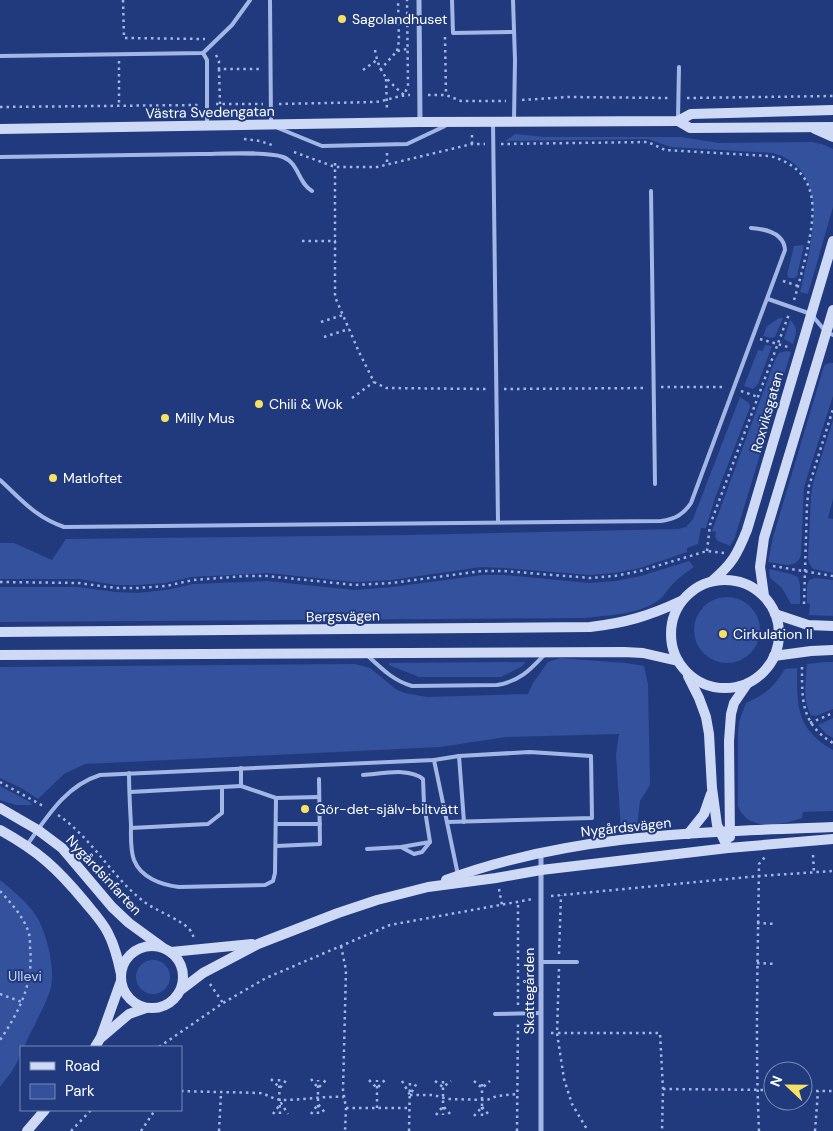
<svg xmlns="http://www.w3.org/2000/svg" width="833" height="1131" font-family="'DM Sans',sans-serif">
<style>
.green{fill:#33519c}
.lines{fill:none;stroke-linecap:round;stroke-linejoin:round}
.path{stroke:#a3b7e7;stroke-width:2.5;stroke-dasharray:2.5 4;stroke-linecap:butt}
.lane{stroke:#a3b7e7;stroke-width:4}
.street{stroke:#a3b7e7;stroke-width:5}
.secondary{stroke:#ced9f6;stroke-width:10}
.poi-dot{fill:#f5e164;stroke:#203a7d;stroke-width:2}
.labels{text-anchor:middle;stroke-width:4;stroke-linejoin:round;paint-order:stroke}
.poi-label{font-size:14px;fill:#fff;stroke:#203a7d;text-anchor:start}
.street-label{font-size:14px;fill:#fff;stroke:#203a7d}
.park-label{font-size:14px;fill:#c7d5f5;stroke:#203a7d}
</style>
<rect width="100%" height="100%" fill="#203a7d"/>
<g class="green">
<path d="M515 134 544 137H681L719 143 811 142 822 144 833 149V207L808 294 800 292C811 245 833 170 773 153L671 147 648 139 505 141Z"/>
<path d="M804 245 797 276 795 278H789L787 275 794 246Z"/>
<path d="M779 318H783L775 337 771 338 763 336 767 326Z"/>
<path d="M790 320C799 327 796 335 793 344L784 339Z"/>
<path d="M765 345 772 346 758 384 753 389 744 386 758 350 763 351Z"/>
<path d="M786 351 791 352 735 537 730 546 718 541 715 537 716 532 712 531 775 360 779 353Z"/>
<path d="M830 363H833V396L804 487 801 555C796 570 781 564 768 562L773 537 824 366 826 364Z"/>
<path d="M740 397 749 403 750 407 714 501 706 528H701L698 544 687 548V552L640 568 615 573 590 575 505 568 481 567 392 580 355 582 268 573 192 577 165 583 137 585H116L79 579H0V543H14L52 560 66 539 408 535 678 529 686 527 693 519Z"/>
<path d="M833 420V499L828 518 833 519V573L813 569 809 563 808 559 811 496 813 483Z"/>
<path d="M689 561 694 567C685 573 677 579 670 587 666 591 664 596 660 599 640 615 608 615 584 618L0 622V587H78L116 592 137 593 166 590 193 584 267 581 355 590 393 587 482 575H504L590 583 616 581 641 576Z"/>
<path d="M769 569 791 574 798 577 800 585V604H791L782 588 770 578Z"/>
<path d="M815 578 833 580V616L809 615 810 604 807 603V586L809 580Z"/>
<circle cx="727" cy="630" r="33"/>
<path d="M560 658 626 663 644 666 648 684 650 785 640 801 637 826 621 829 616 755 619 734 506 737 440 747 85 764 64 774 38 799 23 789 0 778V667L355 664 370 668 397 690 405 693 427 697 528 694 533 683 548 662Z"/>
<path d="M526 662 521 667 501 677H419L389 665V663Z"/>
<path d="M826 662H833V709L816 716 811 715C802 700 806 680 807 664Z"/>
<path d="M797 668C797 706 796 729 833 750V811L803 812 802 818C781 825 749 833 738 806V733L739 722 746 703C766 694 774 687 785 669Z"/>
<path d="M833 718V738L826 734 818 725Z"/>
<path d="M0 786 30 802 32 805H16L0 800Z"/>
<path d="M0 880C12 890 31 905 38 919 47 935 55 968 51 987 47 1003 31 1031 24 1047H21C21 1062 8 1076 0 1087Z"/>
<circle cx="153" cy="977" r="17"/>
</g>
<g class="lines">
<g class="path">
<path d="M123 0 124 38 205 39"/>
<path d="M445 37 446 95"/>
<path d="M375 50C379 73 387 80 404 95L408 86 407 0"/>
<path d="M397 51 399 41 398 0"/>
<path d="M216 55 219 61V69H262"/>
<path d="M119 61V105"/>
<path d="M219 69 220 104"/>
<path d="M363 70 377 60"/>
<path d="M380 70 397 51 407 49"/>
<path d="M386 79 387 110"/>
<path d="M428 95H446L461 101H506"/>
<path d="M687 98 833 96"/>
<path d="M522 100 568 97 671 98"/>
<path d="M216 104H263"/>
<path d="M279 104 375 102C387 101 398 95 410 95"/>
<path d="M0 107 198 105"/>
<path d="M244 139 260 141 272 145"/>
<path d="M472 144V133"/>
<path d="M501 144 648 142 665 150 770 156C820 170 816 209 807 251 803 267 799 284 794 300"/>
<path d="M294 152 335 167H377L472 144H485"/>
<path d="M387 153V165"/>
<path d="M335 163V297L359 352 374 382 386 388 488 389"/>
<path d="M302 241H336"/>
<path d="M783 281 798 286"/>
<path d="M321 322 343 315"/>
<path d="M324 337 349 329"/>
<path d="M760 339 788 347"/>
<path d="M661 387H726"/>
<path d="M504 389 646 388"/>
<path d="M741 391 758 397"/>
<path d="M352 398 374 382"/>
<path d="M707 551 710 525 789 314"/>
<path d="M773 566 833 576"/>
<path d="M0 582 78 583 116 588H137L166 586 193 580 245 576H267L355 585 392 583 482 571H504L590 578 615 576 640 571 707 551 724 553"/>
<path d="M804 604 807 504 809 486 833 409"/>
<path d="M802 667C802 700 801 724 833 743"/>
<path d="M810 723 833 713"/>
<path d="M0 782 45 807"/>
<path d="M58 815C92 838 111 876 143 901 156 911 180 919 189 929 192 932 193 935 194 939"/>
<path d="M813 855 814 873"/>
<path d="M499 889 502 905"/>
<path d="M0 891C11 903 21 914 27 928 30 934 30 941 30 947 34 983 19 1012 0 1040"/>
<path d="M551 896 759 876 833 871"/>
<path d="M757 923 775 924"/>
<path d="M341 946 346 970 343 1090 346 1108 345 1131"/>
<path d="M559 954 561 895"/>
<path d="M757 963 776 964"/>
<path d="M559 969 557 1033H660L663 1089 662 1131"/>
<path d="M210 984 223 1003"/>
<path d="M0 994 22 1002"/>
<path d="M518 1005V903"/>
<path d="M551 1033H557L564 1079 572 1104 588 1131"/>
<path d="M159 1047 223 1003 266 978 390 925 533 899"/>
<path d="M271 1079 280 1088 287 1079"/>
<path d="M279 1079 280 1114"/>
<path d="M311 1079 318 1088 326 1080"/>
<path d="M369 1080 377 1088 385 1080"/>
<path d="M402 1081 410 1095 418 1081"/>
<path d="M435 1081 443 1087 451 1081"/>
<path d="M443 1081V1115"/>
<path d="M474 1081 482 1088 490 1081"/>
<path d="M663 1089 773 1090"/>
<path d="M181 1091C207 1092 232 1092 258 1093 267 1093 272 1100 283 1100 303 1100 323 1096 344 1097"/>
<path d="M803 1091H833"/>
<path d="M410 1095H433L448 1099 487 1100 497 1096 517 1094"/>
<path d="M482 1107 490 1116"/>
<path d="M482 1107V1116"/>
<path d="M346 1108H410"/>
<path d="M377 1108V1080"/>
<path d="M273 1114 281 1103 288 1114"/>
<path d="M311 1114 318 1104 326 1114"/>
<path d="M318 1114V1080"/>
<path d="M436 1115 443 1106 451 1115"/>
<path d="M474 1116 482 1107V1081"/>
<path d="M71 1131 91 1110"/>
<path d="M141 1131 155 1110"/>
<path d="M219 1131 221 1093"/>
<path d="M409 1131 410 1081"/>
<path d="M517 1131 518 1023"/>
<path d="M759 1131C755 1042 758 953 759 864L765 857"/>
<path d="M815 1131 818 1091"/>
</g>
<g class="lane">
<path d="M270 0 271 123"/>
<path d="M452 0 453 33 513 32"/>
<path d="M513 0 515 60 514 120"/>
<path d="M203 53 207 60V124"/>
<path d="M0 56 203 53 232 25 250 0"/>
<path d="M678 118 679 67"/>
<path d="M493 122 498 522"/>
<path d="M278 128 322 146 407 144 445 126"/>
<path d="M0 157C66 156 133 155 199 154 219 154 266 151 283 157 299 163 298 183 312 191"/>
<path d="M651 191 655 484"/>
<path d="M768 299 811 314 826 332 833 335"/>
<path d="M0 480C22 500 35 517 64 527L661 521C675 519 683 515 691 503L785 250C784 233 766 229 751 228"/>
<path d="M368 656C382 669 394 681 412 686L497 685C520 681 529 671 545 654"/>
<path d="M459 756 464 822"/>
<path d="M434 760 458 875"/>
<path d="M129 773C129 790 130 807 131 825 131 836 130 849 134 860 141 878 162 885 179 887L265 885 273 881 275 873 276 798 241 786V768"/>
<path d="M363 775C381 774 409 767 423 779L424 804 430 842 401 847 367 849"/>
<path d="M130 792 241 786"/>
<path d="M276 798 319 797"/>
<path d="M276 824H320"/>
<path d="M131 828 208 824 222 813V787"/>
<path d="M27 845C47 817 65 786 100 775L434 760 459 756 530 752 591 756 592 818 447 822"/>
<path d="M276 846 320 844 319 779"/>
<path d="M401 847 414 854 422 852 430 842"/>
<path d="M541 962H577"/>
<path d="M495 1014 541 1013"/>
</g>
<g class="street">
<path d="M419 0 420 122"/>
<path d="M541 852V1131"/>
</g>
<g class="secondary">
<path d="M678 121 690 128 833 127"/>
<path d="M0 129 420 122 678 121 691 114 833 110"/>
<path d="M815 129 833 137"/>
<circle cx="725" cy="634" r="54"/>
<path d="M712 581C732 564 737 555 747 530L833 241"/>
<path d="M764 596 760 567 764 538 833 310"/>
<path d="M775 614 808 625 833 626"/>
<path d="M0 632 590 627C625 623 649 616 681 601"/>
<path d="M0 655 624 652 643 653 678 661"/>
<path d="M774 656 811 651 833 650"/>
<path d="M688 676 699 698 706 717 709 734 712 788 717 825 728 848"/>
<path d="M0 808 38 830 62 848 112 907 129 923 162 947"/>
<path d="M0 830C38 851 57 868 85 902 93 912 102 921 108 933 115 946 118 960 121 974"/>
<path d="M688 834 704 814 711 794"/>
<path d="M730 837 729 741 731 714 734 703 747 684"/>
<path d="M446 880C569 834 703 832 833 827"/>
<circle cx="152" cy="977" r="31"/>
<path d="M171 952 252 944"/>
<path d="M182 989 203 973 258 944 338 913 377 900 428 887 496 878 541 870 728 848 833 839"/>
<path d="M102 1037 129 1014 146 1008"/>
<path d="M95 1047 101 1037 121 981"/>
<path d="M27 1131 45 1110"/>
</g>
</g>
<g class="poi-dot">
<circle cx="342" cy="19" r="5"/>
<circle cx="259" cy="404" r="5"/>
<circle cx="165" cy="418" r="5"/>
<circle cx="53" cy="478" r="5"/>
<circle cx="723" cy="634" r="5"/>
<circle cx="305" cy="809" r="5"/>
</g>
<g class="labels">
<g class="poi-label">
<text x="352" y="24">Sagolandhuset</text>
<text x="269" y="409">Chili &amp; Wok</text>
<text x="175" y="423">Milly Mus</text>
<text x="63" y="483">Matloftet</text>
<text x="733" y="639">Cirkulation II</text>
<text x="315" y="814">Gör-det-själv-biltvätt</text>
</g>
<g class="street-label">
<text transform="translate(210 112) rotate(-1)" y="5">Västra Svedengatan</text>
<text transform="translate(767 412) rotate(-74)" y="5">Roxviksgatan</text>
<text transform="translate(343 616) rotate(-1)" y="5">Bergsvägen</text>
<text transform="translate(626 827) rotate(-6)" y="5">Nygårdsvägen</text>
<text transform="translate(104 875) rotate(47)" y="5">Nygårdsinfarten</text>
<text transform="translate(529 991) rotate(-90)" y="5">Skattegården</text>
</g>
<g class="park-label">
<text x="25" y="981">Ullevi</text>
</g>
</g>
<rect x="20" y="1046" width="162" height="65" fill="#203a7d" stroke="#7989b1"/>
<rect x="30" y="1062" width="25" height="8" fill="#ced9f6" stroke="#7989b1"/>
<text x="65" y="1071" font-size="15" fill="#ffffff">Road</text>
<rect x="30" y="1084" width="25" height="15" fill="#33519c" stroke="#7989b1"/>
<text x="65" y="1096" font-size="15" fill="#ffffff">Park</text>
<g transform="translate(788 1086) rotate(292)"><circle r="24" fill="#203a7d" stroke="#7989b1"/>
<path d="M0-4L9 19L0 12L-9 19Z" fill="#f5e164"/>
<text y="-8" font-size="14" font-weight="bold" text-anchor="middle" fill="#ffffff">N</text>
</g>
</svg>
